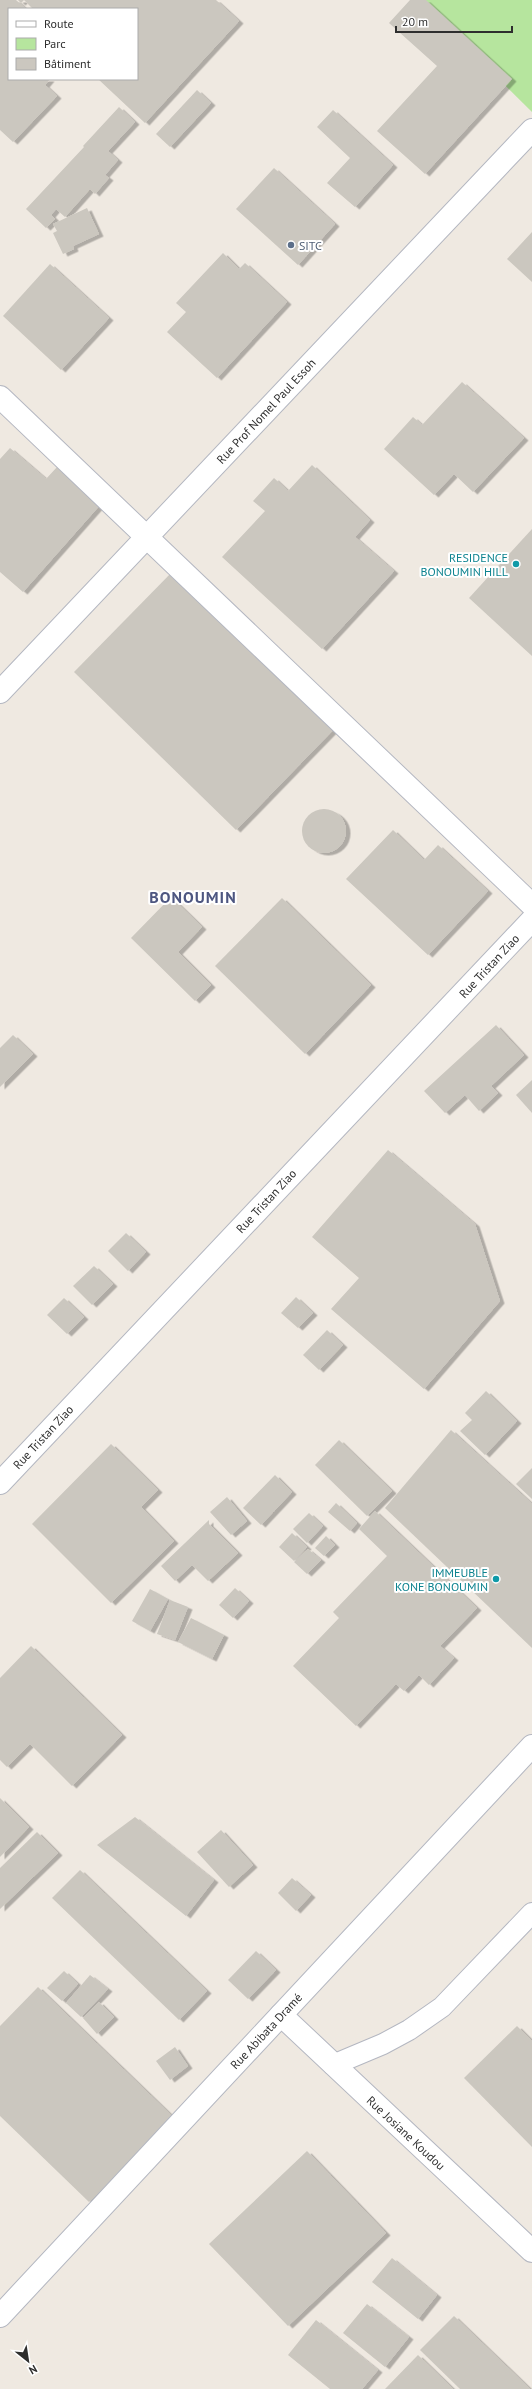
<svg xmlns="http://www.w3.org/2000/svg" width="532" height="2389" viewBox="0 0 532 2389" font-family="'PT Sans',sans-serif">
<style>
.green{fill:#b6e59e}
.building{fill:#cbc7bf;filter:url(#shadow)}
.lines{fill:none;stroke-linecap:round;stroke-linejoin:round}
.lane-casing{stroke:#b4b7c1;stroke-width:22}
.street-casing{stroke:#b4b7c1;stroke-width:24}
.lane{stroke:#fff;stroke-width:20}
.street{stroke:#fff;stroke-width:22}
.service-dot{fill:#5c6f8a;stroke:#fff;stroke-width:1.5}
.culture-dot{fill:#0f9aa8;stroke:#fff;stroke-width:1.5}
.labels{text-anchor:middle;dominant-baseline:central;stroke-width:4;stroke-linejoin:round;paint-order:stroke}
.service-label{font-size:12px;fill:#4e5e75;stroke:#fff;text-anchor:start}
.street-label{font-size:12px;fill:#2e2e2e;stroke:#fff}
.culture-label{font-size:12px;fill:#0d838f;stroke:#fff;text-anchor:end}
.district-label{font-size:16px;font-weight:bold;letter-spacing:1px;fill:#4d5680;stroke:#fff}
</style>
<defs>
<filter id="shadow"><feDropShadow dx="4.5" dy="2.5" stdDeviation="0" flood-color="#0004"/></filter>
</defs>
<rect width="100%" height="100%" fill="#efe9e1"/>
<path class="green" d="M419,0H532V112Z"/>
<g class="building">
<path d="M0,0H16L26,9H9V79H50L45,85L57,96L13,142L0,130Z"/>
<path d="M18,0H216L239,21L145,123L98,79H137V9H33L24,0L21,3Z"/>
<path d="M410,0H426L512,79L425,174L377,131L437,66L389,23Z"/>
<path d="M197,90L211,103L170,147L156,134Z"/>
<path d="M119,107L135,122L108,151L118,160L105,175L109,178L95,194L90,189L65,217L56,209L51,215L55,219L46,228L26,209L84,147L83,146Z"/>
<path d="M333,110L393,165L355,207L327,183L350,158L317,127Z"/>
<path d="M274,168L335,224L298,265L236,209Z"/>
<path d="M87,208L99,234L73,246L74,249L63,254L53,233L57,231L53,224Z"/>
<path d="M532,232V282L507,259Z"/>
<path d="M223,253L239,269L245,263L287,302L217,378L167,332L186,312L176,303Z"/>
<path d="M50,264L109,318L61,370L3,316Z"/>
<path d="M462,382L524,438L473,492L454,474L434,495L384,449L413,417L422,425Z"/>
<path d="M10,448L46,479L57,467L100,505L23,592L0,572V459Z"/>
<path d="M312,465L370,520L355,537L394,571L322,649L222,557L265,511L253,501L274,478L288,491Z"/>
<path d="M532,529V656L469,598Z"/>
<path d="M175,569L337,726L236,830L74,672Z"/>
<circle cx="324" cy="831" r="22"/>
<path d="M393,830L424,860L438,845L488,891L428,955L346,879Z"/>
<path d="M171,897L202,927L178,952L211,985L195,1001L131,938Z"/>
<path d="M282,898L371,985L305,1054L215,966Z"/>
<path d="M496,1025L524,1055L491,1086L498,1093L479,1111L465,1095L445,1113L424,1091Z"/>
<path d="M13,1035L33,1054L0,1087V1048Z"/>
<path d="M532,1080V1113L516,1095Z"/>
<path d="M388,1150L475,1224L500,1301L424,1389L331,1309L359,1278L312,1237Z"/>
<path d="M126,1233L146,1252L128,1271L108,1251Z"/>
<path d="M94,1266L113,1284L92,1305L73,1286Z"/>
<path d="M296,1297L313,1313L298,1328L281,1313Z"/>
<path d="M64,1298L84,1317L67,1334L47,1315Z"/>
<path d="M327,1330L343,1345L319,1370L303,1355Z"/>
<path d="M486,1391L517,1421L485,1455L460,1431L472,1420L465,1413Z"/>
<path d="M451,1430L532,1504V1648L385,1508Z"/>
<path d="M339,1440L392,1491L367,1516L315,1465Z"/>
<path d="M111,1444L158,1490L141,1507L174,1541L111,1603L32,1524Z"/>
<path d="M532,1468V1499L516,1484Z"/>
<path d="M275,1475L292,1492L261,1525L243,1508Z"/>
<path d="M227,1497L247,1521L231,1535L210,1512Z"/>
<path d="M336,1503L357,1523L350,1531L328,1512Z"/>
<path d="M375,1511L477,1608L440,1646L454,1658L429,1685L419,1675L404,1691L396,1684L356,1726L293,1666L339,1618L333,1612L387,1556L359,1529Z"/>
<path d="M309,1513L323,1526L307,1543L293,1529Z"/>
<path d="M209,1520V1524L238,1553L208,1581L192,1565L175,1581L161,1566Z"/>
<path d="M292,1533L307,1547L294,1561L279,1547Z"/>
<path d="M326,1536L335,1545L324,1556L315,1548Z"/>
<path d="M308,1549L321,1560L307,1574L294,1562Z"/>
<path d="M235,1588L249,1601L233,1618L219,1605Z"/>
<path d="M150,1589L168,1599L150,1631L132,1621Z"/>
<path d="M170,1600L188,1607L175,1640L157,1634Z"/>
<path d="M191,1618L224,1635L212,1659L178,1642Z"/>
<path d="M31,1646L122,1735L72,1786L30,1744L7,1767L0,1760V1678Z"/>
<path d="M0,1798L29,1827L0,1857Z"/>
<path d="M135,1817L214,1880L186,1916L97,1845Z"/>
<path d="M221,1830L253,1865L229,1887L197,1852Z"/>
<path d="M37,1832L58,1853L0,1909V1868Z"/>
<path d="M80,1870L207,1991L179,2020L52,1898Z"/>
<path d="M292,1878L311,1895L296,1911L278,1893Z"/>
<path d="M256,1951L276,1970L248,1999L228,1980Z"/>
<path d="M64,1971L78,1984L62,2001L47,1988Z"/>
<path d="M90,1975L108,1989L81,2017L66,2003Z"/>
<path d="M38,1987L173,2117L89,2202L0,2116V2026Z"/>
<path d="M99,2002L114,2017L97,2034L83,2018Z"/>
<path d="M517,2026L532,2041V2147L464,2078Z"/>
<path d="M175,2047L188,2066L170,2080L156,2061Z"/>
<path d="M307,2151L386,2233L288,2326L209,2244Z"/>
<path d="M392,2258L437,2295L418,2319L372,2282Z"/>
<path d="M367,2304L409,2337L385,2367L343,2333Z"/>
<path d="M454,2316L530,2389H460L420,2350Z"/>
<path d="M316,2320L378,2370L362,2389H330L288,2355Z"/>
<path d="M418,2355L453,2389H385Z"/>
</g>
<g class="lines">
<g class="lane-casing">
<path id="lane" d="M333,2065L383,2044L409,2030L442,2007L532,1913"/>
</g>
<g class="street-casing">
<g id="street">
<path d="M0,397L532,905"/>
<path d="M0,692L532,130"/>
<path d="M0,1483L532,920"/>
<path d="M281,2015L532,2251"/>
<path d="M0,2316L532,1746"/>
</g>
</g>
<use href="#lane" class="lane"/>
<use href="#street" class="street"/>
</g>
<circle class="service-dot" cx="291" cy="245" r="4"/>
<g class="culture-dot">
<circle cx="516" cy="564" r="4"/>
<circle cx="496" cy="1579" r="4"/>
</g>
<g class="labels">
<g class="service-label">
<text x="299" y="245">SITC</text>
</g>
<g class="street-label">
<text transform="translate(266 411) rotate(-47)">Rue Prof Nomel Paul Essoh</text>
<text transform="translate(489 966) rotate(-47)">Rue Tristan Ziao</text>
<text transform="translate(266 1201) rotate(-47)">Rue Tristan Ziao</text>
<text transform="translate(43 1437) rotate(-47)">Rue Tristan Ziao</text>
<text transform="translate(266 2031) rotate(-47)">Rue Abibata Dramé</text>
<text transform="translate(406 2133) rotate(43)">Rue Josiane Koudou</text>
</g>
<g class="culture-label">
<text x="508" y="557">RESIDENCE<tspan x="508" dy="14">BONOUMIN HILL</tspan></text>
<text x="488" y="1572">IMMEUBLE<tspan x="488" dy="14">KONE BONOUMIN</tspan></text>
</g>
<g class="district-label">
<text x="193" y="897">BONOUMIN</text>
</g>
</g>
<rect x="8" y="8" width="130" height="72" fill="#ffffff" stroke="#ababab"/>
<rect x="16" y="21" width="20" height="6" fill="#ffffff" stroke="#ababab"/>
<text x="44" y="28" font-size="12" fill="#2e2e2e">Route</text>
<rect x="16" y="38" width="20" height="12" fill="#b6e59e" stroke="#ababab"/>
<text x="44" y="48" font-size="12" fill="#2e2e2e">Parc</text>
<rect x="16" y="58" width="20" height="12" fill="#cbc7bf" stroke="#ababab"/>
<text x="44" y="68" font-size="12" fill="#2e2e2e">Bâtiment</text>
<g transform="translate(28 2361) rotate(150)" stroke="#ffffff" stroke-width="3" paint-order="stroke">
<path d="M0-3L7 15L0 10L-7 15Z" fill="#2e2e2e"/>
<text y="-6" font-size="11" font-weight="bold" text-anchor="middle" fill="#2e2e2e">N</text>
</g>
<path d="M396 26v6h116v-6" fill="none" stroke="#2e2e2e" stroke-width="2"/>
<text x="402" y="26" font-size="12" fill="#2e2e2e" stroke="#ffffff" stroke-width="3" paint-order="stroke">20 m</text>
</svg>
